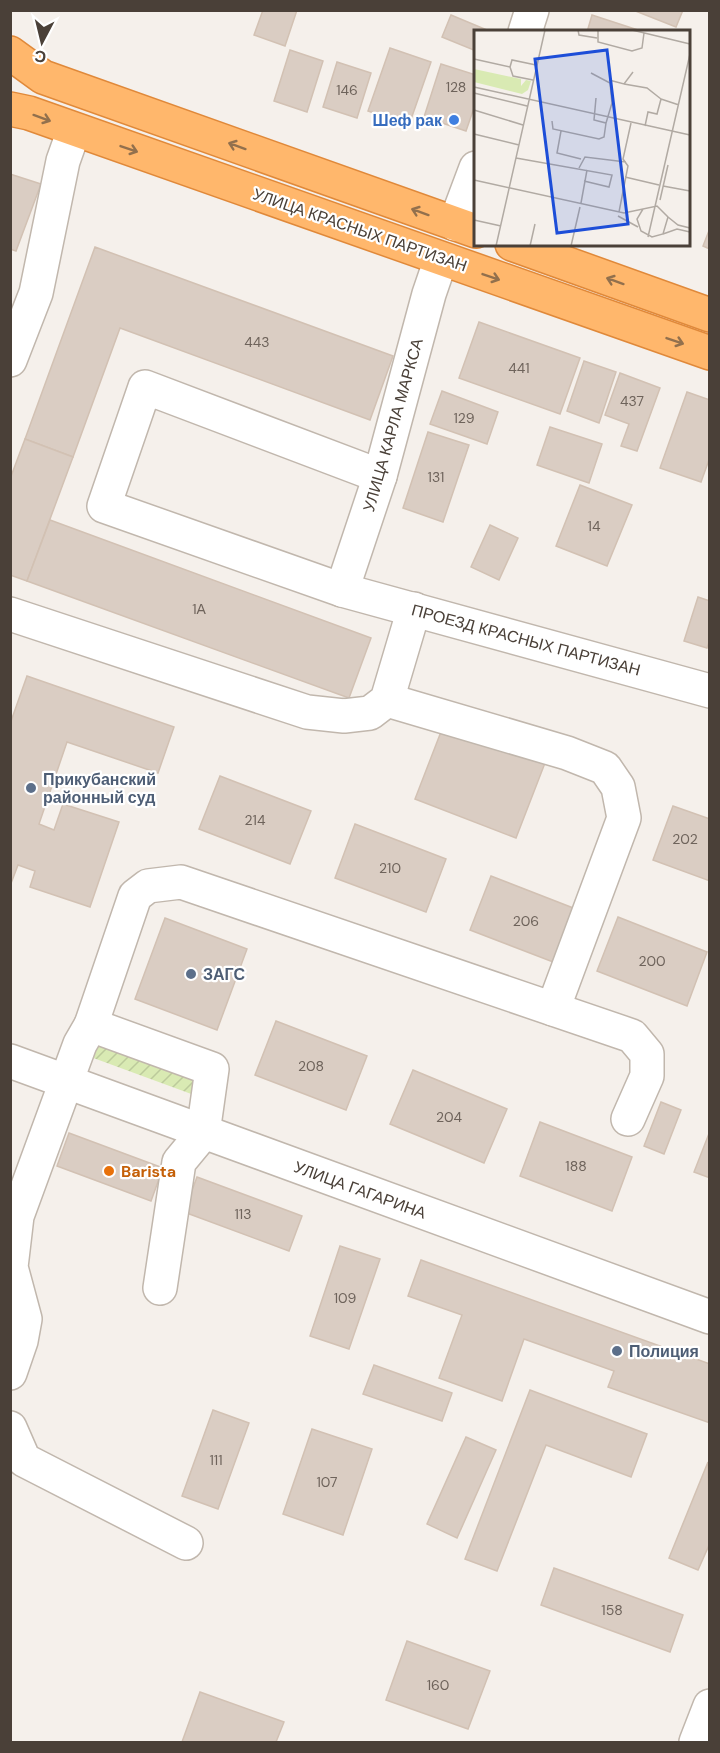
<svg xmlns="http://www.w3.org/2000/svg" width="720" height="1753" viewBox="0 0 720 1753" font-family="'DM Sans',sans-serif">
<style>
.garden{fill:url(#garden-furrows)}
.building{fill:#dacdc3;stroke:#d2c1b3;stroke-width:1.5}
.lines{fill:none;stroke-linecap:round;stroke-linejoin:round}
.minor-casing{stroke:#c1b7ad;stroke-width:36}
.highway-casing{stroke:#e0893a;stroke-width:36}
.minor{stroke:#fff;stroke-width:33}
.highway{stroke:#ffb76c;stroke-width:33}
.oneway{stroke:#92704d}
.shop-dot{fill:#3f7fe0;stroke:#fff;stroke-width:2}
.service-dot{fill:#5c6f8a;stroke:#fff;stroke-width:2}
.food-dot{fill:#e8710a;stroke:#fff;stroke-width:2}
.labels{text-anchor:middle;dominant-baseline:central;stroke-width:4.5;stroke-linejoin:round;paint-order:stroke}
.number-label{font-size:14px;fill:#6e635b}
.shop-label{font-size:16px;font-weight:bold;fill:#366cbe;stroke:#fff;text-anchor:end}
.street-label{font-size:16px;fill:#4a4038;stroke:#fff}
.service-label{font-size:16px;font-weight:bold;fill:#4e5e75;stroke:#fff;text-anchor:start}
.food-label{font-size:16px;font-weight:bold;fill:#c56008;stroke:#fff;text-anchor:start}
.inset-road{fill:none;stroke:#b1aaa3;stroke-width:1.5}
.view{fill:#1d4ed8;fill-opacity:0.15;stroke:#1d4ed8;stroke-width:3}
.inset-edge{fill:none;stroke:#4a4038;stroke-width:3}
</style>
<defs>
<pattern id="garden-furrows" width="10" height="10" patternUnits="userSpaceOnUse" patternTransform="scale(1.5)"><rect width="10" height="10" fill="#d9eab3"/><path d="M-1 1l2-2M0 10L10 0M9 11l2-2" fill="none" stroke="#bcca9b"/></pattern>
</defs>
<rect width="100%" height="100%" fill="#f5f0eb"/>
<path class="garden" d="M94,1038L200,1076L194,1095L88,1056Z"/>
<g class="building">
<path d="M263,10H297L285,46L254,35Z"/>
<path d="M633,10H683L676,27Z"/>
<path d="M451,15L487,30V32H476V51L442,37Z"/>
<path d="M592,15L644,32H587Z"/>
<path d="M390,48L431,62L409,125L368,111Z"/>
<path d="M290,50L323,61L307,112L274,101Z"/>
<path d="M337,62L371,73L357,118L323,107Z"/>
<path d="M441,64L476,75V102L466,131L424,117Z"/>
<path d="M10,174L41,184L16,251L10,249Z"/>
<path d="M710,228V249L703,246Z"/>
<path d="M95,247L393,356L370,420L120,328L73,457L25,439Z"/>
<path d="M479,322L580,358L560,414L459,378Z"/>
<path d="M584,361L616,372L599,423L567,411Z"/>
<path d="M620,373L660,388L637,451L621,446L629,424L605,415Z"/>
<path d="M442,391L498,412L487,444L430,424Z"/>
<path d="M687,392L710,400V457L701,482L660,468Z"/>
<path d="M550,427L602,444L589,483L537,465Z"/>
<path d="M428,432L469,445L443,522L403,508Z"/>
<path d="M25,439L73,457L27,581L10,575V479Z"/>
<path d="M580,485L632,505L607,566L556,546Z"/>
<path d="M50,520L371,638L349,698L27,581Z"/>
<path d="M490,525L518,538L499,580L471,567Z"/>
<path d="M698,597L710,601V639L707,648L684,641Z"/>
<path d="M27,676L174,727L158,773L67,742L39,824L54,830L63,804L119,822L90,907L30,887L35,871L18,865L10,886V724Z"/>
<path d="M444,724L545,763L516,838L415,799Z"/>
<path d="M220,776L311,811L290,864L199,829Z"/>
<path d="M673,806L710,819V881L653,860Z"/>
<path d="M355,824L446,859L426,912L335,878Z"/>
<path d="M491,876L581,911L561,965L470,930Z"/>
<path d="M618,917L707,952L687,1006L597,971Z"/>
<path d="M165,918L247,949L217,1030L135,999Z"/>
<path d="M276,1021L367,1056L346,1110L255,1075Z"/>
<path d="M413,1070L507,1109L484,1163L390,1124Z"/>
<path d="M661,1102L681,1110L664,1154L644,1146Z"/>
<path d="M540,1122L632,1157L612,1211L520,1176Z"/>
<path d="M710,1131V1178L694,1172Z"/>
<path d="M69,1133L163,1168L151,1201L57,1166Z"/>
<path d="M197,1177L302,1216L289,1251L184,1212Z"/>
<path d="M340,1246L380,1259L349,1349L310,1336Z"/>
<path d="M421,1260L710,1364V1423L608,1387L614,1371L524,1339L502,1401L439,1378L462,1315L408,1296Z"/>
<path d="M374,1365L452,1393L442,1421L363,1394Z"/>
<path d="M530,1390L647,1434L631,1477L546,1445L497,1571L465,1559Z"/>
<path d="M213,1410L249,1423L218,1509L182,1496Z"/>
<path d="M312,1429L372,1449L343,1535L283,1514Z"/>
<path d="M466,1437L496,1450L457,1538L427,1524Z"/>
<path d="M708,1462L710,1543L698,1570L669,1558Z"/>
<path d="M554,1568L683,1615L670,1652L541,1605Z"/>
<path d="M407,1641L490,1671L468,1729L386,1700Z"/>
<path d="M200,1692L284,1722L276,1742H182Z"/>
</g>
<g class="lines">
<g class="minor-casing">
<g id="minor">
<path d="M525,32L532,10"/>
<path d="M455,224L476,168"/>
<path d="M10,360L36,293L63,161L74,130"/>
<path d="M380,476L145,387L104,506L342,590L710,691"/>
<path d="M342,590L380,476L429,294L441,259"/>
<path d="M10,614L307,712L344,716L370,713L387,700L414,609"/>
<path d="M387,700L567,753L605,768L618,787L624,818L553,1009"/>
<path d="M91,1025L135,896L148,886L181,882L632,1036L647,1054V1076L628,1119"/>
<path d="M10,1061L710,1317"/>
<path d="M10,1373L21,1341L25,1319L11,1267L17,1216L80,1044L91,1025L212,1069L203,1133L179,1162L160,1288"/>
<path d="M10,1428L24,1460L186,1543"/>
<path d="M696,1742L710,1706"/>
</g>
</g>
<g class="highway-casing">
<g id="highway">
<path d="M10,53L43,77L476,231"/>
<path d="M10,109L29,113L710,353"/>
<path d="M512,244L710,315"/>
</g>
</g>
<use href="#minor" class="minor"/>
<use href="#highway" class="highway"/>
</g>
<defs><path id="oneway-shaft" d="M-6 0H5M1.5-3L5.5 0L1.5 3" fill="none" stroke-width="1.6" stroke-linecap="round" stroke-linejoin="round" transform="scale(1.5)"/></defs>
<g class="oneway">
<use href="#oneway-shaft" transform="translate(42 118) rotate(20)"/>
<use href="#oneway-shaft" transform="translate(237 146) rotate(-160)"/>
<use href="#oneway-shaft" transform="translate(129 149) rotate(19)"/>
<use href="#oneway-shaft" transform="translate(420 212) rotate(-160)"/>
<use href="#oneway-shaft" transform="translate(491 277) rotate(19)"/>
<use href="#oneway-shaft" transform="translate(615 281) rotate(-160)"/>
<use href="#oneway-shaft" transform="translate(675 341) rotate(19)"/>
</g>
<circle class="shop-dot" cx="454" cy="120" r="6"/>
<g class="service-dot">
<circle cx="31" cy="788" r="6"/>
<circle cx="191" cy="974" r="6"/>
<circle cx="617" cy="1351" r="6"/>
</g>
<circle class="food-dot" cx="109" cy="1171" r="6"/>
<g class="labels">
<g class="number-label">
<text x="456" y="87">128</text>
<text x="347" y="90">146</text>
<text x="257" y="342">443</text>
<text x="519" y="368">441</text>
<text x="632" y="401">437</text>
<text x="464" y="418">129</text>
<text x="436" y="477">131</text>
<text x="594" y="526">14</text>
<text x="199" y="609">1А</text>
<text x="255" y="820">214</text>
<text x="685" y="839">202</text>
<text x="390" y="868">210</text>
<text x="526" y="921">206</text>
<text x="652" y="961">200</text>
<text x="311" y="1066">208</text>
<text x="449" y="1117">204</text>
<text x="576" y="1166">188</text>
<text x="243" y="1214">113</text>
<text x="345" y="1298">109</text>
<text x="216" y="1460">111</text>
<text x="327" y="1482">107</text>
<text x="612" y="1610">158</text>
<text x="438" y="1685">160</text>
</g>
<g class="shop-label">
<text x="442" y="120">Шеф рак</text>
</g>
<g class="street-label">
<text transform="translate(360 230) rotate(19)">УЛИЦА КРАСНЫХ ПАРТИЗАН</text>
<text transform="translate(393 425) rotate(-74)">УЛИЦА КАРЛА МАРКСА</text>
<text transform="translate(526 640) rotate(15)">ПРОЕЗД КРАСНЫХ ПАРТИЗАН</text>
<text transform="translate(360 1190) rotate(20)">УЛИЦА ГАГАРИНА</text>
</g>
<g class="service-label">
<text x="43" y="779">Прикубанский<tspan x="43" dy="18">районный суд</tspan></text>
<text x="203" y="974">ЗАГС</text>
<text x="629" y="1351">Полиция</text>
</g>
<g class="food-label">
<text x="121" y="1171">Barista</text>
</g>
</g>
<g transform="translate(474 30)">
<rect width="216" height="216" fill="#f5f0eb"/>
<path d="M0,39L47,49V56L52,50L57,51L54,60L48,64L0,52Z" fill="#d9eab3"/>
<path class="inset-road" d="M104,0L105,5L123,8M124,0V12L158,21L168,18L170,3M158,0L216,14M0,29L36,37L38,30L62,35M36,37L39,46L59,50M117,43L136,53L138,73L132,93L120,90L122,68M135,50L150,54L159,42M150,54L173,58L187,69M0,57L216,105M0,63L53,76M0,80L49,95M78,91L79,99L125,109L130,107L132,93M171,96L174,82L183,84L187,69L205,75M87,101L83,123L107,129M0,104L45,115M42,128L138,145L135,157L110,151M105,138L111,127L152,132M151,147L185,155M0,150L150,183L183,176L194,187L189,204L178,207L167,201L163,189L169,179M189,156L216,161M186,170L194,135M107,173L113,140M145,182L154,136L149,129L157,93M144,186L164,197M194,187L204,195L216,198M0,190L27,196M189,204L203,199L216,202M174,207L216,24M22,216L71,0M56,216L61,194M97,216L106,177"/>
<path class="view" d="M133,20L154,194L83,203L61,29Z"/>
<rect width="216" height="216" class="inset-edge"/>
</g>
<rect width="720" height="1753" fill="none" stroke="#4a4038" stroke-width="24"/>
<g transform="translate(42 42) rotate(187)" stroke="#ffffff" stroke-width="4.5" paint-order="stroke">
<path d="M0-4.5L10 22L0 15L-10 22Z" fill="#4a4038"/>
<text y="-9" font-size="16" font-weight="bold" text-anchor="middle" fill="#4a4038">С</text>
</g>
</svg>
